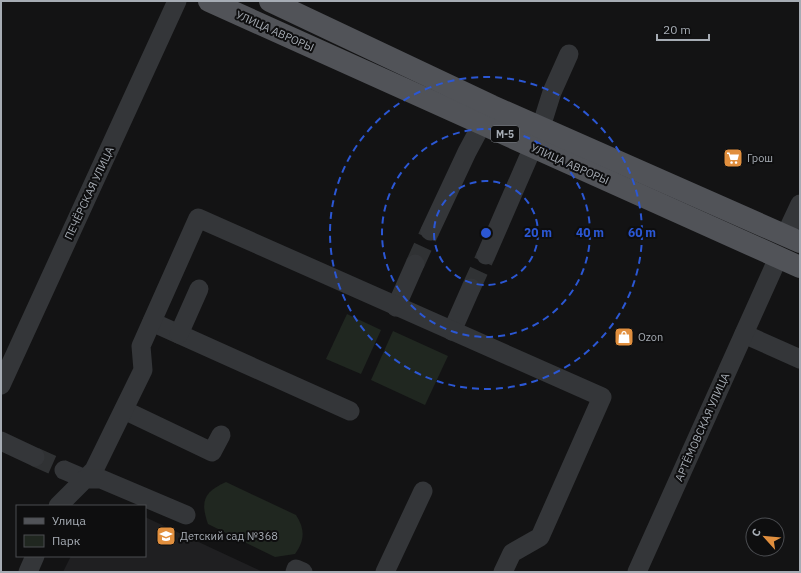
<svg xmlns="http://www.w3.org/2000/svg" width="801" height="573" viewBox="0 0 801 573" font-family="'IBM Plex Sans',sans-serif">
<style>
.built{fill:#1f1f21}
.green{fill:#202720}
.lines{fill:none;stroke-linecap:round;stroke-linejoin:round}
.minor-tunnel{stroke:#303234;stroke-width:19;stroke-dasharray:19 10;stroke-linecap:butt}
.minor{stroke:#343639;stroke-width:19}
.major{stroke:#515358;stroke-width:22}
.ring{fill:none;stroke:#2b57d4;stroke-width:2;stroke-dasharray:7 5}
.labels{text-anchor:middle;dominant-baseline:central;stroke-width:4;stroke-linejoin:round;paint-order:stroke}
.shield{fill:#0e0e0f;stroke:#787d82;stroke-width:1}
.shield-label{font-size:10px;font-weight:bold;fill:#a6acb4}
.street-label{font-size:11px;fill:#a6acb4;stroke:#0e0e0f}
.poi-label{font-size:11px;fill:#a6acb4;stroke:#0e0e0f;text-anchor:start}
.centre{fill:#2b57d4;stroke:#0e0e0f;stroke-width:2}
.ring-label{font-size:12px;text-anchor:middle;font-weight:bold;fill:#2b57d4;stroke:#0e0e0f;stroke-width:4;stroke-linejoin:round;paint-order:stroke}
</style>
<rect width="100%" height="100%" fill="#131314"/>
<path class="built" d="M145,517L263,572H63L71,556H145Z"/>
<g class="green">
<path d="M347,314L381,330L361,374L326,359Z"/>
<path d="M393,331L448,356L425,405L371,380Z"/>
<path d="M226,482L296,515C305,529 305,540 295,554L275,557L208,524C200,501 204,492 226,482Z"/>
</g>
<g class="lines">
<g class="minor-tunnel">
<path d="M415,264L430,231"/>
<path d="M471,288L486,255"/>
<path d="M35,457L64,470"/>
</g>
<g class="minor">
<path d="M541,127L552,92L569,54"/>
<path d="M430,231L467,152L482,124"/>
<path d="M785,236L800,204"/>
<path d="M486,255L533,147"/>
<path d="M396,307L415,264"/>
<path d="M152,322L350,411"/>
<path d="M452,331L471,288"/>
<path d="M179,334L199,289"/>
<path d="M744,334L800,359"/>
<path d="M1,385L177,1"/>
<path d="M124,410L212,452L221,435"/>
<path d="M1,441L35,457"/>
<path d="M64,470L85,479L94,470L143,370L141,346L198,218L602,397L540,537L512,553L503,572"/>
<path d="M58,506L85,479H101L186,515"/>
<path d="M28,572L35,556"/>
<path d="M295,572L296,569L303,572"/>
<path d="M385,572L423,491"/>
<path d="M637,572L778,258"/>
</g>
<g class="major">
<path d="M209,1L800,267"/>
<path d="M270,1L492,106L800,242"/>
</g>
</g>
<g class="ring">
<circle cx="486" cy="233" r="52"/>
<circle cx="486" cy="233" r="104"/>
<circle cx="486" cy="233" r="156"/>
</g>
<defs>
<g id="supermarket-square" transform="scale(1)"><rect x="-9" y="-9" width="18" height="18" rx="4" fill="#e18f3e" stroke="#0e0e0f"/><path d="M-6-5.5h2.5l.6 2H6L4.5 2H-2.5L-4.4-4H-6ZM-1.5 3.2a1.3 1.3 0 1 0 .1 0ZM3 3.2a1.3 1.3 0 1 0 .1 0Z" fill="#fff"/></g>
<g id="shop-square" transform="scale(1)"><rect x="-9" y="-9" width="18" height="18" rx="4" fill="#e18f3e" stroke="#0e0e0f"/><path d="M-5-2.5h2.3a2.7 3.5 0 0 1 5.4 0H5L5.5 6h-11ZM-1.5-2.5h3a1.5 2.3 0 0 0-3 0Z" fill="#fff"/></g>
<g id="school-square" transform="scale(1)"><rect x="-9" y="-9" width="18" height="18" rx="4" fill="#e18f3e" stroke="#0e0e0f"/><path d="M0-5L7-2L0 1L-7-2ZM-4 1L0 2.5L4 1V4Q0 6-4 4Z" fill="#fff"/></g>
</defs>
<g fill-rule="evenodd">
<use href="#supermarket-square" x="733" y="158"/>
<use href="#shop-square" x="624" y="337"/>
<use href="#school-square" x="166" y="536"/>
</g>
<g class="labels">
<rect class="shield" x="491" y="126" width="28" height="16" rx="3"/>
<g class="shield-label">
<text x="505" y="134">М-5</text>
</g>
<g class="street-label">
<text transform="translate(275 31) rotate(24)">УЛИЦА АВРОРЫ</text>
<text transform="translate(570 164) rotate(24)">УЛИЦА АВРОРЫ</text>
<text transform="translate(89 193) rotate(-65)">ПЕЧЁРСКАЯ УЛИЦА</text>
<text transform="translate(702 427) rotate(-66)">АРТЁМОВСКАЯ УЛИЦА</text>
</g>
<g class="poi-label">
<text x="747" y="158">Грош</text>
<text x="638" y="337">Ozon</text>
<text x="180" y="536">Детский сад №368</text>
</g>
</g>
<circle cx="486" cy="233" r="6" class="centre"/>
<g class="ring-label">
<text x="538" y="237">20 m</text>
<text x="590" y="237">40 m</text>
<text x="642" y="237">60 m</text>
</g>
<rect width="801" height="573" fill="none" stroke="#a6acb4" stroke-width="4"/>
<rect x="16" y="505" width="130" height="52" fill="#0e0e0f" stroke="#4b4d51"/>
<rect x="24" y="518" width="20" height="6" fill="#515358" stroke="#4b4d51"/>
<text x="52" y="525" font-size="12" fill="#a6acb4">Улица</text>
<rect x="24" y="535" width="20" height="12" fill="#202720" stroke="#4b4d51"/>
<text x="52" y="545" font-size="12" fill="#a6acb4">Парк</text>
<g transform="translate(765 537) rotate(297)"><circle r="19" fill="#0e0e0f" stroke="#4b4d51"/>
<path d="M0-3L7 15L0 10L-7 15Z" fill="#e18f3e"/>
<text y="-6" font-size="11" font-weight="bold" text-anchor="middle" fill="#a6acb4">С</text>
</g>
<path d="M657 34v6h52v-6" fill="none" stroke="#a6acb4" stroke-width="2"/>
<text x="663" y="34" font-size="12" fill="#a6acb4" stroke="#0e0e0f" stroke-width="3" paint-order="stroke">20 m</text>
</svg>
